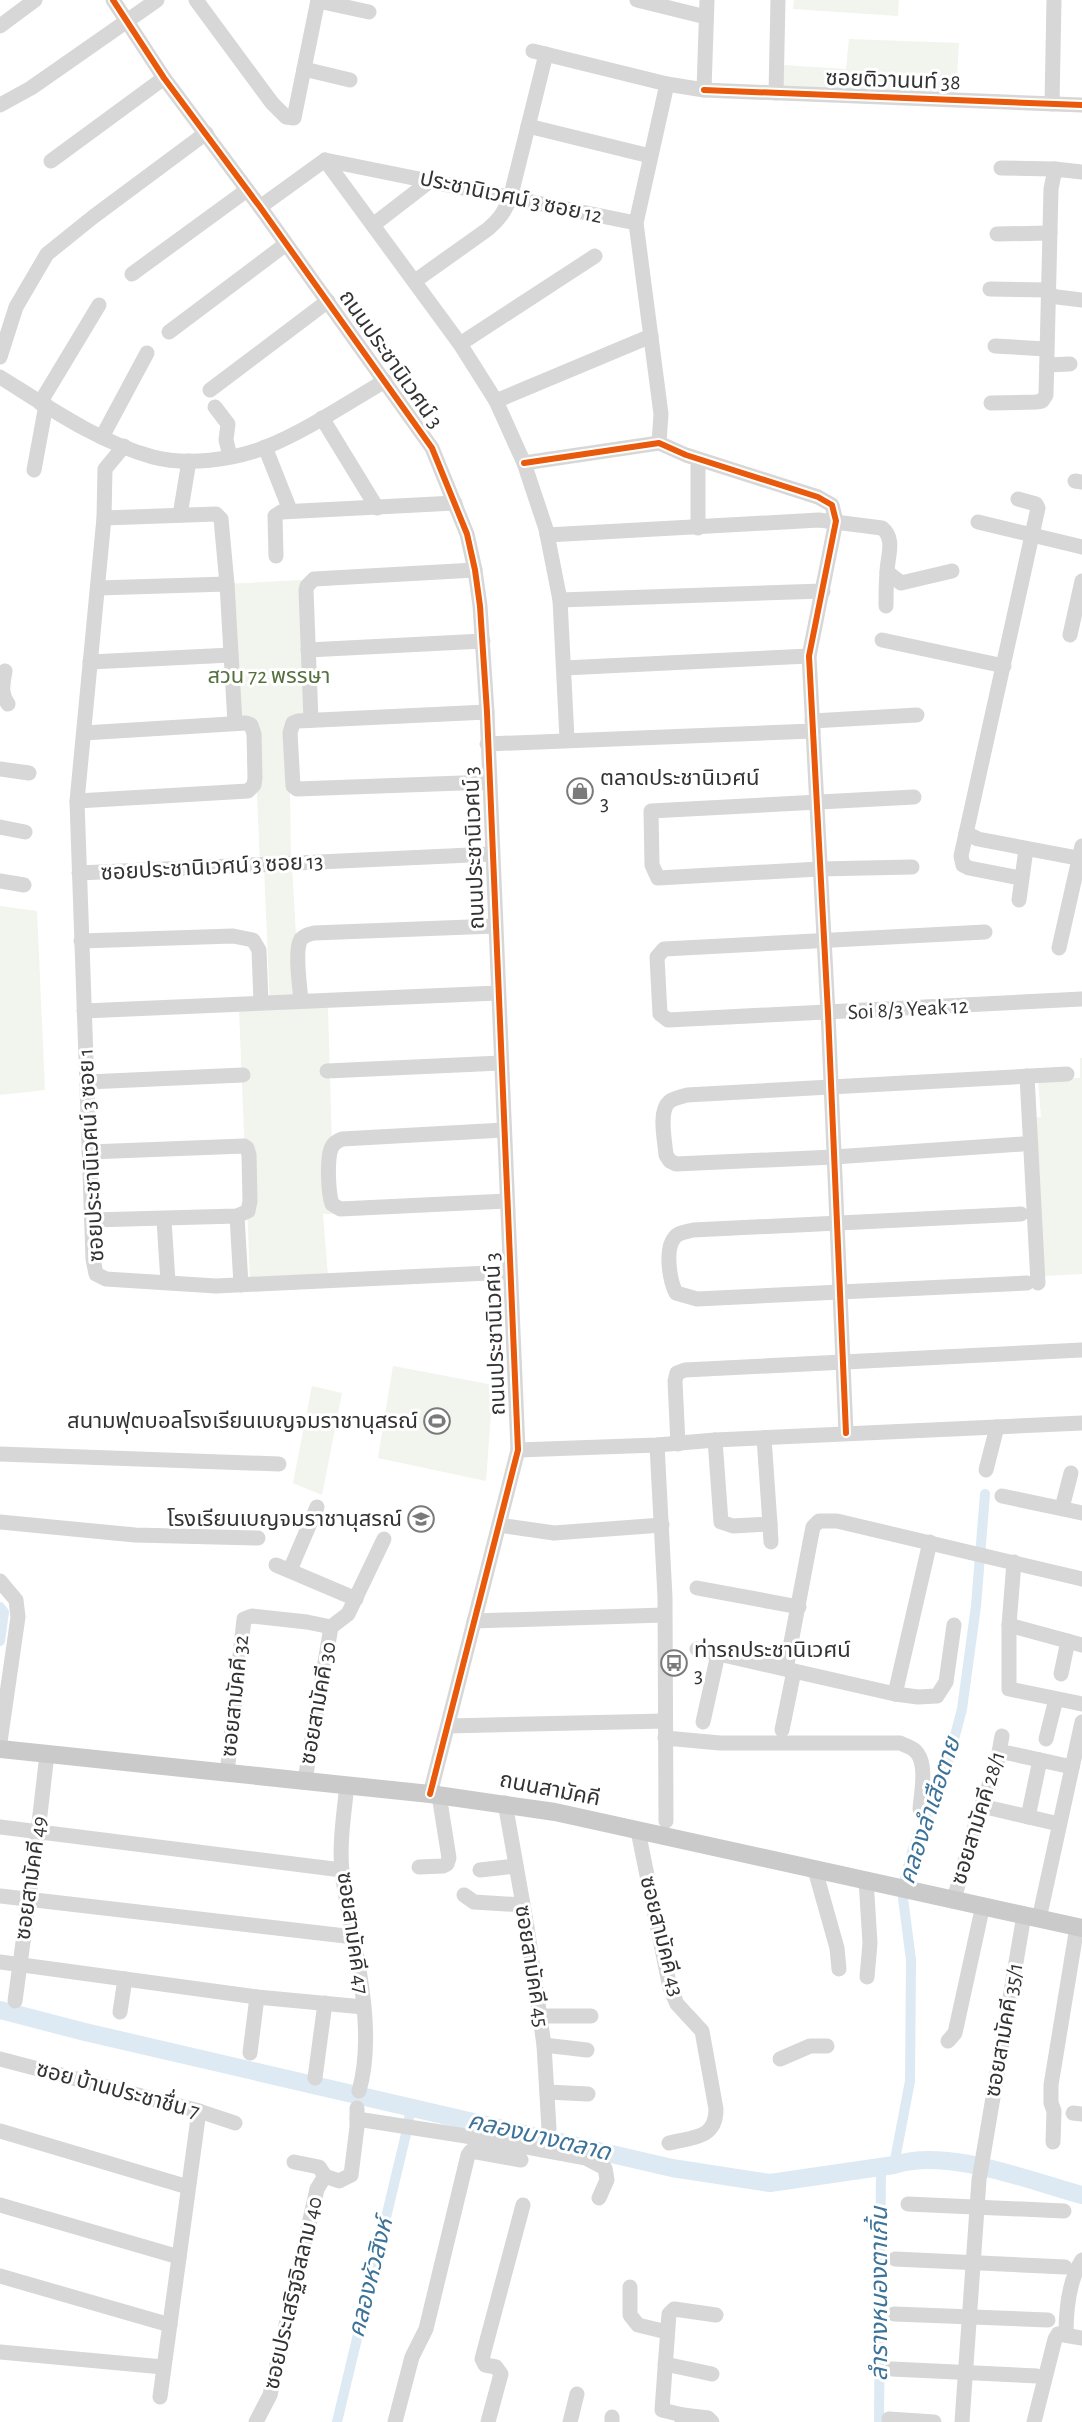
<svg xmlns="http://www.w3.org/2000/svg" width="1082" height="2422" viewBox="0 0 1082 2422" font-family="'Alegreya Sans','Noto Sans Thai',sans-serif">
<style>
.green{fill:#f1f5ed}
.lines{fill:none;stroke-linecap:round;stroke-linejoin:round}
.canal{stroke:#ddeaf3;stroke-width:10}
.river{stroke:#ddeaf3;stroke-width:18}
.minor{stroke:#d7d7d7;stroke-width:15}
.major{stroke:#cacaca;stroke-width:18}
.cycleway-casing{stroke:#fff;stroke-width:10}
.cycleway{stroke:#e8590c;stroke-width:6}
.labels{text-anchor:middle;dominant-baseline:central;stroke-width:6;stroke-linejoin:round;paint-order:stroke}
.street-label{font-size:22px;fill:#333;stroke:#fff}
.park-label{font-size:22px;fill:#55703e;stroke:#fff}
.poi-label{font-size:22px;fill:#333;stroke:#fff;text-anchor:start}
.water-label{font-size:24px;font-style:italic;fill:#3d7398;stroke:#fff}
</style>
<rect width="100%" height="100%" fill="#fff"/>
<g class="green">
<path d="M794,0H899L898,16L793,9Z"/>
<path d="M849,39L959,43L956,95L782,86L783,65L846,69Z"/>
<path d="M301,580L308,721L289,722L291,862L260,864L254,724L233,725L227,584Z"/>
<path d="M292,866L300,1005L328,1008L334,1214H323L328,1276L250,1279L239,1009L270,1005L264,867Z"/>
<path d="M0,906L37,911L45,1090L0,1095Z"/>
<path d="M1080,1058H1082V1274L1043,1276L1035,1118L1041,1117L1038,1079L1080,1078Z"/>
<path d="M393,1366L493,1385L486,1481L378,1458Z"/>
<path d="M312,1386L342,1393L322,1495L293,1483Z"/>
</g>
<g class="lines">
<g class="canal">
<path d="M0,1607L4,1612L0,1641"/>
<path d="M409,2118L412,2108"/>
<path d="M894,2165L910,2081L911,1960L903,1898L905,1878L913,1848L943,1781L962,1709L976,1606L985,1494"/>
<path d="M337,2422L406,2134"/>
<path d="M879,2422L881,2167"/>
</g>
<path class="river" d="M0,2010L85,2032L672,2168L770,2183L894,2165C946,2147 1030,2181 1082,2195"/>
<g class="minor">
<path d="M113,0L164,78L260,207L432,448L467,534L475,570L480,606L487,712L518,1450L430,1794"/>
<path d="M196,0L272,103L286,117L294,118L318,0"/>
<path d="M637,0L706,17"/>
<path d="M318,1L369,12"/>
<path d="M0,26L35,0"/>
<path d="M533,51L667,84L704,90L1082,105"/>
<path d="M304,69L350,80"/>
<path d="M704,90L707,0"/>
<path d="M776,93L778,0"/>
<path d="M1052,104L1054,0"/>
<path d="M0,105L31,88L157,0"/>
<path d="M528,126L650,156"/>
<path d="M325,160L460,344L496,401L524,463L546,529L560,600L567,739"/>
<path d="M51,161L164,78"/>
<path d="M1001,168L1055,169"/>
<path d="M260,207L325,160L636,223"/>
<path d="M373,225L430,181"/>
<path d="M997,234L1050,233"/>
<path d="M132,274L247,190"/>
<path d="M415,281L488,229C499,220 504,212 510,199L546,54"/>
<path d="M990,289L1049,290"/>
<path d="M1049,296L1082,300"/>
<path d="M169,332L286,244"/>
<path d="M460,344L595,256"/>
<path d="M995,346L1046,349"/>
<path d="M0,357L16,307L47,254L93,217L206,133"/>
<path d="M1047,365L1070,364"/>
<path d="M0,377C48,407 98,442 153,457C187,466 233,460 266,447C306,431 347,403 385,381"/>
<path d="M210,390L328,301"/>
<path d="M496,401L651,336"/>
<path d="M40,403L99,305"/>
<path d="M991,403L1036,402L1042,401L1046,395L1051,189L1055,169L1082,172"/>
<path d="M215,407L228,424L226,440L230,456"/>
<path d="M322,418L377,508"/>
<path d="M102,437L147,353"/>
<path d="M659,443L661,414L636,223L667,84"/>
<path d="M124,446L105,469L104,518L77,801L93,1259L96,1274L106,1279L216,1286L510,1272"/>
<path d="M265,447L290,510"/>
<path d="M698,459V528"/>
<path d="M524,463L659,443L686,455L818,497L832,505L836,521L809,656L828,1013L846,1433"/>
<path d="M34,470L46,405"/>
<path d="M1075,481L1082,482"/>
<path d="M1018,499L1036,504L1038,508L961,856L963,865L969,868L1020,878"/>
<path d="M180,515L189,461"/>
<path d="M104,518L216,514L221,519L227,584L235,723"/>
<path d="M978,522L1082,547"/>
<path d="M547,535L819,520L882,528C896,539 887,557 887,573C886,584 886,595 886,606"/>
<path d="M276,556L275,516L281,512L455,503"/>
<path d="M887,572L901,583L952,571"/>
<path d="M98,588L227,584"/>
<path d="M560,600L823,591"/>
<path d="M1070,635L1082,581"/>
<path d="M882,640L1004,666"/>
<path d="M308,650L483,641"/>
<path d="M90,662L231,655"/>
<path d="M564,668L809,656"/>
<path d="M5,671C3,684 0,693 8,704"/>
<path d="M487,712L298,721L293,723L290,733L293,786L297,789L489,782"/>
<path d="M311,720L306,590L307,586L314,579L475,570"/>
<path d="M812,721L917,715"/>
<path d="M487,744L813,731"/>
<path d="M0,769L29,773"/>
<path d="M77,801L248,791L254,785L255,778L254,734L251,725L246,723L84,733"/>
<path d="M0,827L25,832"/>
<path d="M966,833L978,839L1082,859"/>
<path d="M912,867L819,869L658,878L652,865L651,811L914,797"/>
<path d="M79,873L492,854"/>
<path d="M0,881L24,885"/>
<path d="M1019,900L1026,849"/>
<path d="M985,932L664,949L657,957L660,1014L668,1020L1082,999"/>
<path d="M81,941L233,936L253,940L259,950L261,1003"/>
<path d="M1059,948L1082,846"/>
<path d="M301,1001C300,987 294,950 301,939C305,935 309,934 314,933L495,926"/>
<path d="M84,1011L498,993"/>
<path d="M327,1071L501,1063"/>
<path d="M1027,1076L1038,1283"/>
<path d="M87,1082L243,1075"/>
<path d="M504,1130L342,1139C337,1141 333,1143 331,1149C327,1160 328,1192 332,1204L340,1209L507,1201"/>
<path d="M1022,1144L834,1157L676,1164L670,1161L666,1155C665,1141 658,1112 669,1102C673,1098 681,1097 687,1095L1067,1074"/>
<path d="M89,1152L244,1146L247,1148L249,1155L250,1201L248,1211L237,1216L92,1220"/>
<path d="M1021,1214L693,1230C687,1232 679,1232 675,1237C664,1249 670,1281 676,1293L697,1299L1027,1283"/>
<path d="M237,1216L241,1285"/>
<path d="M164,1220L168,1282"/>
<path d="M715,1440L721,1522L733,1526L770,1524L764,1438"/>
<path d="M678,1444L675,1381L677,1373L685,1370L1082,1350"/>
<path d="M657,1445L665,1597L666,1821"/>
<path d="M518,1450L657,1445L715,1440L1082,1423"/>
<path d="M0,1454L279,1464"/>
<path d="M986,1470L997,1427"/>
<path d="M1002,1496L1082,1513"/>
<path d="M1062,1508L1071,1473"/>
<path d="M0,1522L135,1535L258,1538"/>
<path d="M770,1524L771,1542"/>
<path d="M499,1525L554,1533L662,1525"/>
<path d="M1014,1562L1009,1625V1689L1082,1704"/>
<path d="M276,1565L356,1599"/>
<path d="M290,1570L317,1507"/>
<path d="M0,1581L16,1600L18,1617L0,1742"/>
<path d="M697,1588L799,1607"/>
<path d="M474,1621L664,1615"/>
<path d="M1009,1625L1082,1645"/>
<path d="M331,1627L348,1614L384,1539"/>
<path d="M697,1649L895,1694L918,1697L937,1696L946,1682L954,1625"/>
<path d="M786,1669L811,1537L813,1527L819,1521H837L1082,1579"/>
<path d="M1061,1674L1068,1641"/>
<path d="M895,1694L930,1542"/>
<path d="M703,1722L718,1654"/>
<path d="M448,1726L665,1721"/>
<path d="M782,1730L794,1671"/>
<path d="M665,1738L720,1743H900C904,1745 910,1747 913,1749C929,1760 921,1793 920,1809"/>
<path d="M1046,1739L1056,1699"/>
<path d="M1008,1753L1072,1767"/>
<path d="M227,1773L244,1619L252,1616L307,1622L331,1627"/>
<path d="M305,1780L331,1627"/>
<path d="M347,1785C344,1813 339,1845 342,1872C351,1939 378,2025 359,2091"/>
<path d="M505,1803L527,1927L544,2045L549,2129"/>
<path d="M990,1808L1059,1824"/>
<path d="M1028,1817L1040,1760"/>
<path d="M0,1827L342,1870"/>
<path d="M638,1831L670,1988L677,2004L702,2031L716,2109C716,2139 693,2137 669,2143"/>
<path d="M419,1867L443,1866L447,1864L449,1858L439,1795"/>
<path d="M480,1870L516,1866"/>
<path d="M815,1870L837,1948L839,1969"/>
<path d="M866,1880L870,1943L867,1977"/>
<path d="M464,1895L474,1902L523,1905"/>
<path d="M0,1896L354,1937"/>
<path d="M954,1899L978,1816L997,1763L1002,1736"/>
<path d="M1039,1919L1082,1722"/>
<path d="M0,1962L257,1997L363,2007"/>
<path d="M15,2001L38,1832L47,1754"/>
<path d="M120,2012L125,1979"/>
<path d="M540,2016H591"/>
<path d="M948,2041L955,2033L983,1905"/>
<path d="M544,2045L587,2050"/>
<path d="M250,2053L257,1997"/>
<path d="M0,2059L199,2111L235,2123"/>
<path d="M780,2059L810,2046H827"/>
<path d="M315,2078L325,2003"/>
<path d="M547,2092L588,2094"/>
<path d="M1073,2113L1082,2114"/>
<path d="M357,2119L466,2136L586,2158L605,2168L607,2180L599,2198"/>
<path d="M0,2131L188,2187"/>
<path d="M1053,2142L1054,2111L1051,2103V2085L1077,1927"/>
<path d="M294,2162L319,2167L325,2176"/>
<path d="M908,2204L1064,2211"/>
<path d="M0,2205L179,2257"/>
<path d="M895,2259L1065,2267"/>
<path d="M0,2276L170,2325"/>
<path d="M630,2287V2315L638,2325L667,2332"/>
<path d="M894,2314L1048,2320"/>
<path d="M1066,2334C1066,2310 1069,2280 1082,2260"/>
<path d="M0,2352L163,2367"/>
<path d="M665,2364L712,2374"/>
<path d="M892,2369L1037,2376"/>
<path d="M160,2397L199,2111"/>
<path d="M683,2415L708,2418L712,2422"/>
<path d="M889,2419L934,2422"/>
<path d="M256,2422L270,2395L317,2189L325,2176L339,2181L351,2175L357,2127V2108"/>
<path d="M395,2422L412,2357L426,2329L468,2155L471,2151L521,2160"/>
<path d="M488,2422L501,2374L496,2367L485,2365L482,2359L523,2205"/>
<path d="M570,2422L577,2394"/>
<path d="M612,2422V2417"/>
<path d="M682,2422L683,2415L662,2410L669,2314L674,2309L716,2315"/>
<path d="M962,2422L979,2180L1024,1915"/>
<path d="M1034,2422L1055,2339L1058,2334L1082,2338"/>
</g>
<path class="major" d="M0,1749L430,1794L555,1812L1082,1928"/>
<g class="cycleway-casing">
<g id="cycleway">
<path d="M113,0L164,78L260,207L432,448L467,534L475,570L480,606L487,712L518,1450L430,1794"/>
<path d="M704,90L1082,105"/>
<path d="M524,463L659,443L686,455L818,497L832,505L836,521L809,656L828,1013L846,1433"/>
</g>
</g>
<use href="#cycleway" class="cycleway"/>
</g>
<defs>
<g id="shop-ring" transform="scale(1.35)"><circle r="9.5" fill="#fff" stroke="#7a7a7a" stroke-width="1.5"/><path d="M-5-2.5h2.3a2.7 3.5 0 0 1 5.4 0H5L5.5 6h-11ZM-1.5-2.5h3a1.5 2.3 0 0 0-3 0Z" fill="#7a7a7a"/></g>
<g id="stadium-ring" transform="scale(1.35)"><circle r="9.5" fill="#fff" stroke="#7a7a7a" stroke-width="1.5"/><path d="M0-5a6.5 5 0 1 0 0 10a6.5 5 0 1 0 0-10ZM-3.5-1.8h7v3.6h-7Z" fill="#7a7a7a"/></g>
<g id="school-ring" transform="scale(1.35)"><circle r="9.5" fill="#fff" stroke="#7a7a7a" stroke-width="1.5"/><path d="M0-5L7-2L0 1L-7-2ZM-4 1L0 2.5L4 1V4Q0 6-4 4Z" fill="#7a7a7a"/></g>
<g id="bus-ring" transform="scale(1.35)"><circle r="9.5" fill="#fff" stroke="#7a7a7a" stroke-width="1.5"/><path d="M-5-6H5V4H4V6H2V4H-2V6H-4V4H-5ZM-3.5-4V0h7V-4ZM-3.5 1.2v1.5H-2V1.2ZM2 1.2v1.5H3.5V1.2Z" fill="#7a7a7a"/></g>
</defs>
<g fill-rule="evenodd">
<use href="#shop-ring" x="580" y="791"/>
<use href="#stadium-ring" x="437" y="1421"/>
<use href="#school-ring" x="421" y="1519"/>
<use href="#bus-ring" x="674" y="1663"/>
</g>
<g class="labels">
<g class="street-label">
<text transform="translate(893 80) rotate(2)">ซอยติวานนท์ 38</text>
<text transform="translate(511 197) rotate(12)">ประชานิเวศน์ 3 ซอย 12</text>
<text transform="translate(391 359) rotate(55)">ถนนประชานิเวศน์ 3</text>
<text transform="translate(474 848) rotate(-92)">ถนนประชานิเวศน์ 3</text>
<text transform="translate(212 867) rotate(-3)">ซอยประชานิเวศน์ 3 ซอย 13</text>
<text transform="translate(908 1009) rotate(-3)">Soi 8/3 Yeak 12</text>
<text transform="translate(91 1155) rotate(-93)">ซอยประชานิเวศน์ 3 ซอย 1</text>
<text transform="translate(495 1334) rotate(-92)">ถนนประชานิเวศน์ 3</text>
<text transform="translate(235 1696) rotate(-84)">ซอยสามัคคี 32</text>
<text transform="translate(318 1703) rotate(-80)">ซอยสามัคคี 30</text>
<text transform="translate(550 1789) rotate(11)">ถนนสามัคคี</text>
<text transform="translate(978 1818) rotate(-73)">ซอยสามัคคี 28/1</text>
<text transform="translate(31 1878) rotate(-82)">ซอยสามัคคี 49</text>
<text transform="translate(353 1933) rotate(82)">ซอยสามัคคี 47</text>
<text transform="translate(662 1936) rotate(76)">ซอยสามัคคี 43</text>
<text transform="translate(532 1966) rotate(81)">ซอยสามัคคี 45</text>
<text transform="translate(1004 2030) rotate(-80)">ซอยสามัคคี 35/1</text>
<text transform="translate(118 2090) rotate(15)">ซอย บ้านประชาชื่น 7</text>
<text transform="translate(293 2293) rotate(-77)">ซอยประเสริฐอิสลาม 40</text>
</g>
<g class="park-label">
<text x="269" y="676">สวน 72 พรรษา</text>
</g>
<g class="poi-label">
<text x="600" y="778">ตลาดประชานิเวศน์<tspan x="600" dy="25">3</tspan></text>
<text x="418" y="1421" text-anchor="end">สนามฟุตบอลโรงเรียนเบญจมราชานุสรณ์</text>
<text x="402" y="1519" text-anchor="end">โรงเรียนเบญจมราชานุสรณ์</text>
<text x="694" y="1650">ท่ารถประชานิเวศน์<tspan x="694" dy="25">3</tspan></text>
</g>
<g class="water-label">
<text transform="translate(930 1811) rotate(-72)">คลองลำเสือตาย</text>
<text transform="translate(539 2137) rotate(13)">คลองบางตลาด</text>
<text transform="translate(371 2278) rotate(-76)">คลองหัวสิงห์</text>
<text transform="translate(880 2294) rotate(-90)">ลำรางหนองตาเกิ้น</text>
</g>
</g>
</svg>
